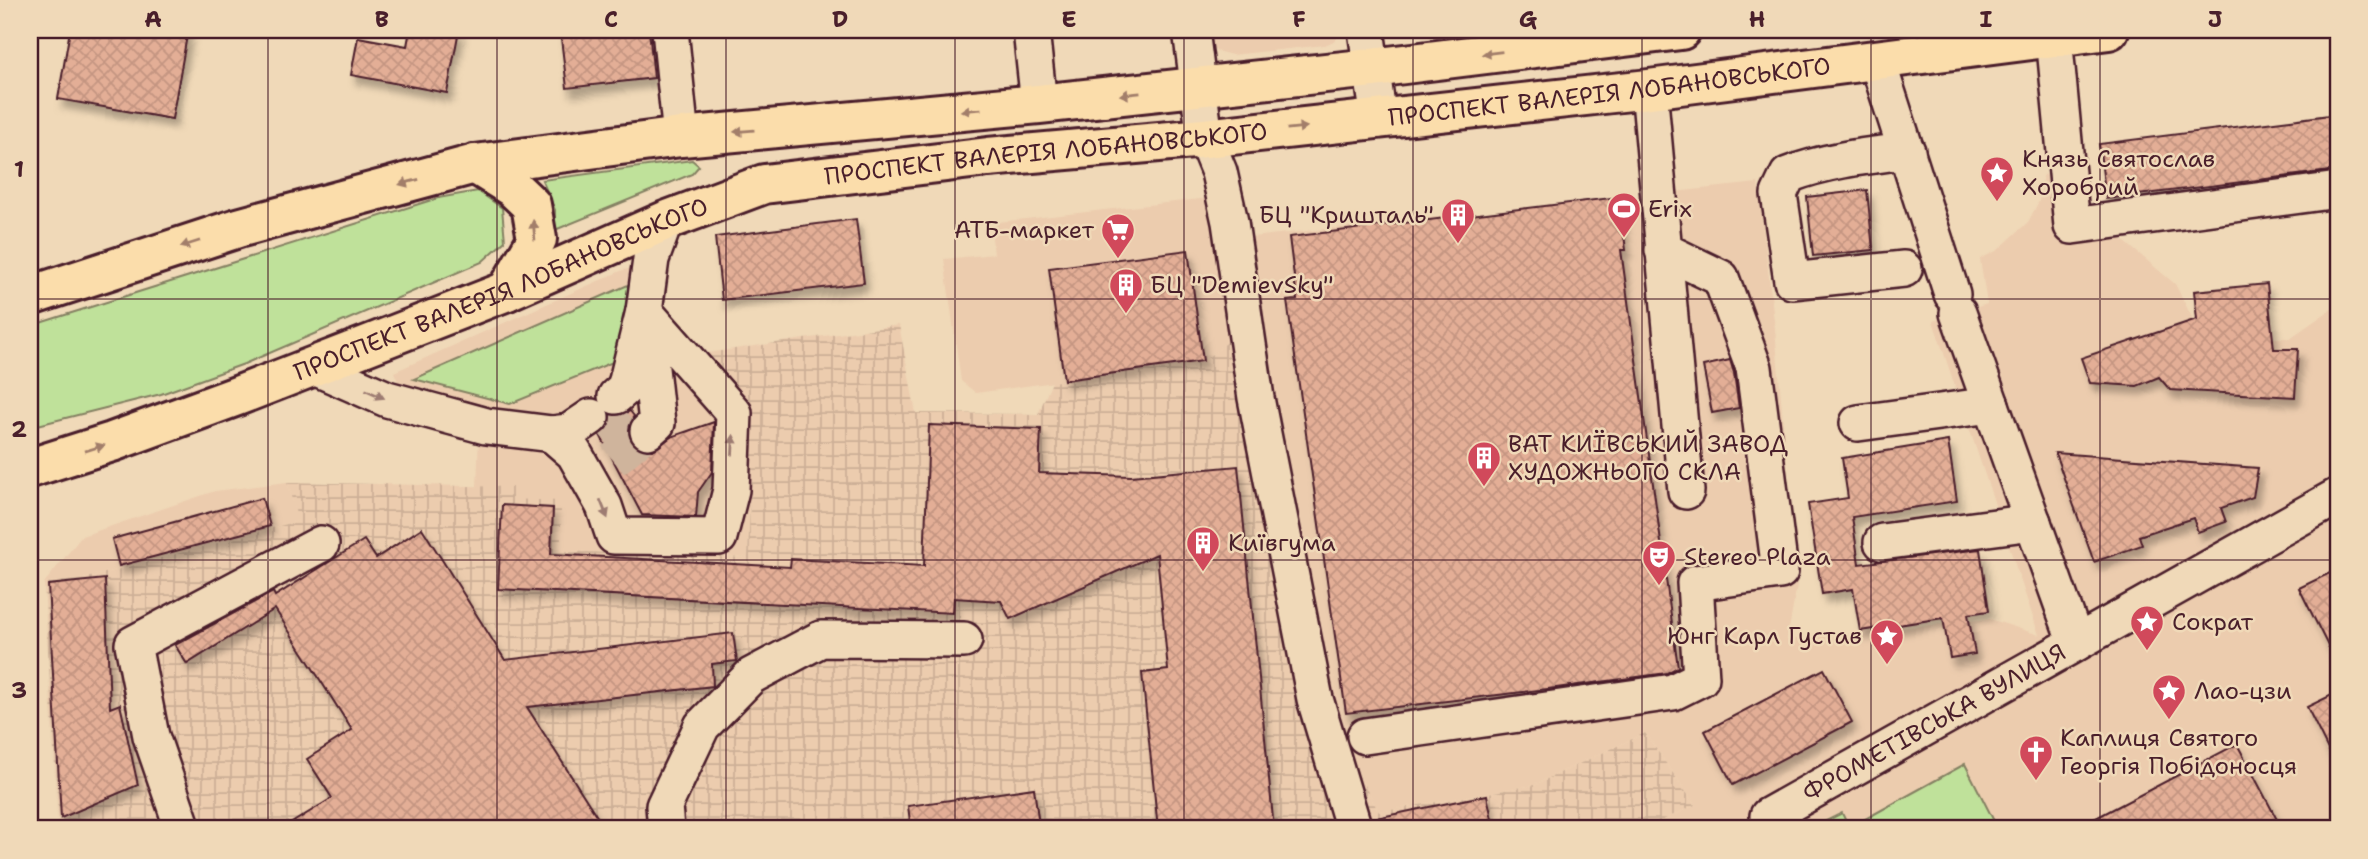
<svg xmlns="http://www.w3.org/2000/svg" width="2368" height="859" viewBox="0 0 2368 859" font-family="'Shantell Sans',sans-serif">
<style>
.built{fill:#ecccae}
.industrial{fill:url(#industrial-grid)}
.green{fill:#bfe19a;stroke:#848062;stroke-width:2}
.building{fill:url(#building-cross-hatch);stroke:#4a1f2b;stroke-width:2;filter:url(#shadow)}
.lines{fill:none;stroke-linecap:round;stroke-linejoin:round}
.minor-tunnel{stroke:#cfb49c;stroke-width:35;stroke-dasharray:35 18;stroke-linecap:butt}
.minor-casing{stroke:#4a1f2b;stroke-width:40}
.major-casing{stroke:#4a1f2b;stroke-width:44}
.minor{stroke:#f0d9b8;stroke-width:35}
.major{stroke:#fbddab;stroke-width:38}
.oneway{fill:#a27e6b}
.oneway2{fill:#9d7c72}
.grid{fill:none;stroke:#4a1f2b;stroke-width:2;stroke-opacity:0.55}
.labels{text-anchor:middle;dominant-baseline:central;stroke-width:5;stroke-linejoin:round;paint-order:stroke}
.street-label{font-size:24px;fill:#4a1f2b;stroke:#f0d9b8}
.poi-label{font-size:24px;fill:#4a1f2b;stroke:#f0d9b8;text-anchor:start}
.neatline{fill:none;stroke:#4a1f2b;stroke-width:2.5}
.grid-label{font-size:23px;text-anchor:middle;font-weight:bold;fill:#4a1f2b}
</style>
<defs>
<pattern id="industrial-grid" width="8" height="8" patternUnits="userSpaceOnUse" patternTransform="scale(1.75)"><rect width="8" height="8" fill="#ecccae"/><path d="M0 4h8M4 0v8" fill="none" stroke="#ccaf96"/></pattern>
<pattern id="building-cross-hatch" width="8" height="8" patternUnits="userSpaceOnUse" patternTransform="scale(1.75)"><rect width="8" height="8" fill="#e3ae96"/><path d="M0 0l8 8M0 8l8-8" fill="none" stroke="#c49581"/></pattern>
<filter id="shadow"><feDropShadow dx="4.5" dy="8" stdDeviation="3.5" flood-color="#0004"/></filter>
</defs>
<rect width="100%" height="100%" fill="#f0d9b8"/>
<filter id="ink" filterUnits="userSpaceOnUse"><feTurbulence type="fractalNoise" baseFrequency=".0143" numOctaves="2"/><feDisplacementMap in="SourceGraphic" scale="14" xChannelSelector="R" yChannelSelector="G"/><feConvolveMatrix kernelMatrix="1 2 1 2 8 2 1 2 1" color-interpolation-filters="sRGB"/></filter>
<g filter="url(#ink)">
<g class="built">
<path d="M1204,30H1340L1336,40L1325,45L1232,55L1220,52L1211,47Z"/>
<path d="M2061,171L2068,236L2112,231L2175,284L2202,337L2290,338L2336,306L2338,311V829H1644L1695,805L1645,733L1534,785L1379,812L1335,732L1263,315L1251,237L1758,183L1775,329L1797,585L1787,640L1990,619L2039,635L1933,321L1987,304L1980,259L1998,250L2028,222L2039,201L2043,175Z"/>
<path d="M1209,198L1217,235L1230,341L1203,361L976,393L961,381L944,259L994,254L990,223Z"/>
<path d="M638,267L700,354L753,415L748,558L561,551L511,499L512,487H477L480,407L399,384L394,372L623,270Z"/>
<path d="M287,482L299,521L79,580L44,583L82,536L215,491Z"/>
</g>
<path class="industrial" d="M1263,315L1335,732L1379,812L1534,785L1645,733L1695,805L1644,829H62L58,817L44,583L79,580L298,521L287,482L512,487V499L561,501V551L748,558L753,415L700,354L899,325L916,413L1038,414L1052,382L1203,361Z"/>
<g class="green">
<path d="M692,160L699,166L692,174L555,230V210L542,180Z"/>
<path d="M478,191L502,208L505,241L482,262L244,364L161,394L30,427V326L438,198Z"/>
<path d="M637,281L613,362L510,404L414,379Z"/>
<path d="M1965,764L1998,829H1810L1842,813L1849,828Z"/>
</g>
<g class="building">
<path d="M70,30H188L172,119L58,99Z"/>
<path d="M410,30H459L447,93L351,75L358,37L407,46Z"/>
<path d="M560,30H649L654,78L567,88Z"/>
<path d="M2338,114V170L2106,199L2099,144Z"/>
<path d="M1867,190L1873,250L1813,256L1807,197Z"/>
<path d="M1619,197L1626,250H1621L1678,667L1667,673L1556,688L1346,713L1287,301L1297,300L1289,237Z"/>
<path d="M856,219L864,283L722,300L715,237Z"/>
<path d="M1188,250L1203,361L1064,380L1049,268Z"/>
<path d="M2267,284L2274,349H2298L2295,397L2170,390L2159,377L2137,386L2090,383L2081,358L2197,319L2194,291Z"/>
<path d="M1730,360L1734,373L1739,408L1712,413L1703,366Z"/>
<path d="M630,411L634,416L629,425V436L633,445L642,450H653L671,437L714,422L712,472L698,492L696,517L642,515L600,435L609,426L611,415L621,416Z"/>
<path d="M929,425L1041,429L1039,473L1131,476L1238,466L1274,829H1158L1142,673L1168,670L1157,554L1010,619L1001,601L954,598L953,613L498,589L502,505L553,508L551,554L790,567L791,559L924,566Z"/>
<path d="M1948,441L1957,501L1852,517L1859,564L1980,549L1989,611L1968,614L1975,654L1950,658L1943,618L1860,631L1853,589L1822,594L1808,504L1848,498L1842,458Z"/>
<path d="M2055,453L2258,468L2253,497L2221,508L2226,522L2198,532L2193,518L2139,536L2142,545L2094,562Z"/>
<path d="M262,498L270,526L119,566L112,539Z"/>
<path d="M422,528L505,660L733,633L737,661L712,664L713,686L527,707L605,829H282L332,798L307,759L352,730L275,609L187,664L175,645L273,592L275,596L364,540L376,558Z"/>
<path d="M2338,569V666L2299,588Z"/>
<path d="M105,579L110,708L120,704L138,785L61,818L48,585Z"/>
<path d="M1824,669L1852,722L1733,785L1705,731Z"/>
<path d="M2338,692V770L2307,707Z"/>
<path d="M2237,744L2282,829H2075Z"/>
<path d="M1034,788L1039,825L1008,829H911L908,806Z"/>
<path d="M1487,795L1494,829H1377L1376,818Z"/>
</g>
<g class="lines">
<g class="minor-tunnel">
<path d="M600,435L630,411"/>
<path d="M613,460L648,431"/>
</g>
<g class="minor-casing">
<g id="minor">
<path d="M670,30L681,137"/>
<path d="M1031,30L1039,104"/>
<path d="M1191,30L1205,138L1219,172L1230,222L1256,398L1315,699L1354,829"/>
<path d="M1366,30L1379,120"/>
<path d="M2054,36L2072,226L2338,190"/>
<path d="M1877,60L1952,294"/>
<path d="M1649,89L1686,491"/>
<path d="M1904,269L1792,281L1779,194L1788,175C1827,160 1866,156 1907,151"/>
<path d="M1958,313L2076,643"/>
<path d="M647,332L657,423L648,431"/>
<path d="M312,366L387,399L486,426L552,434L569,432L591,417"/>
<path d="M616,396L624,389L627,381L644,311L651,259L665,221"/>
<path d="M1858,423L1991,405"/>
<path d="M552,434L574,453L604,506L614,536L719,537L731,490L734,413L644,311"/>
<path d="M1882,542L2033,522"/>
<path d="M1365,736L1673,692L1701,678L1695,583L1780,571L1754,368L1721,278L1663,250"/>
<path d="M183,829L151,736L133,644L321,544"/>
<path d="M666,829L664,806L702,726L751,676L821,639L964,640"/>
<path id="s1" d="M1774,829L1768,816L2338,496"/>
</g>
</g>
<g class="major-casing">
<g id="major">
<path d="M475,164L512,187L531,205L537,239L507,291"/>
<path d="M30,296L238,228L475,164L681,137L1039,104L1372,68L1681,30"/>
<path id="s2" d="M30,468L112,442L237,396L507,291L665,221L764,184L988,157L1205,138L1649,89L2109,30"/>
</g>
</g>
<use href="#minor" class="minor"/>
<use href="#major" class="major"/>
</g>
<defs><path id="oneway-solid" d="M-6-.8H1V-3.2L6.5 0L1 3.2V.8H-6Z" transform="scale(1.75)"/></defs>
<g class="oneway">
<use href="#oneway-solid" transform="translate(1492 53) rotate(173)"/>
<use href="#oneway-solid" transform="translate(1130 94) rotate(174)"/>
<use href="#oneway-solid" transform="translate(971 110) rotate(175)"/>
<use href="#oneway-solid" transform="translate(1297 128) rotate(-6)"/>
<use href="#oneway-solid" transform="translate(744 131) rotate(175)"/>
<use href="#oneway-solid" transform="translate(409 182) rotate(165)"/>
<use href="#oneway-solid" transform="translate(534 230) rotate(-95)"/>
<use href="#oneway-solid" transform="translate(190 244) rotate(162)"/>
<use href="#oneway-solid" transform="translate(95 448) rotate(-17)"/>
</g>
<g class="oneway2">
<use href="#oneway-solid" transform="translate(375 394) rotate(24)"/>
<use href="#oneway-solid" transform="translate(733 445) rotate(-87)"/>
<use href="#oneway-solid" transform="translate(604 509) rotate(68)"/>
</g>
</g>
<path class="grid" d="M268,30V829M497,30V829M726,30V829M955,30V829M1184,30V829M1413,30V829M1642,30V829M1871,30V829M2100,30V829M30,299H2338M30,560H2338"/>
<defs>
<g id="sight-pin" transform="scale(1.75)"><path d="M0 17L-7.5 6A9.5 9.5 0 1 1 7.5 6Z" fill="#d1495b" stroke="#f0d9b8"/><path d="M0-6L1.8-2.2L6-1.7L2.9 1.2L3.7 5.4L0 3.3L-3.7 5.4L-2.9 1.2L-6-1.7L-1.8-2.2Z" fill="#fff"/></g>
<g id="stadium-pin" transform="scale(1.75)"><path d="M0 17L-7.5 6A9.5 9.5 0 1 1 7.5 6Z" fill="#d1495b" stroke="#f0d9b8"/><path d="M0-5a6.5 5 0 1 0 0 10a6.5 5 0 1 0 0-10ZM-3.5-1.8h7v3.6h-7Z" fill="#fff"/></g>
<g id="building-pin" transform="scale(1.75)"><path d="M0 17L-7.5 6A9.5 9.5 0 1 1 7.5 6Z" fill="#d1495b" stroke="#f0d9b8"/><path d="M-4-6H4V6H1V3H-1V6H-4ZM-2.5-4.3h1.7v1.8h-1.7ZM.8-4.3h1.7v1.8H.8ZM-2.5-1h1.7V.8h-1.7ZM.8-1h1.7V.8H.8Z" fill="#fff"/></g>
<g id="supermarket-pin" transform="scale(1.75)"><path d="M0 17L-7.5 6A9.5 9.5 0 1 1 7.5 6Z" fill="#d1495b" stroke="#f0d9b8"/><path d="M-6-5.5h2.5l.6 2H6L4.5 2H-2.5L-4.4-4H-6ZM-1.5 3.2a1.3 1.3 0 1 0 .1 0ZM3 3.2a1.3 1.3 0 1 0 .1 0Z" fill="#fff"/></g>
<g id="theatre-pin" transform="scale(1.75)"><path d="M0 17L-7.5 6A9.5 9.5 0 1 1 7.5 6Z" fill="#d1495b" stroke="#f0d9b8"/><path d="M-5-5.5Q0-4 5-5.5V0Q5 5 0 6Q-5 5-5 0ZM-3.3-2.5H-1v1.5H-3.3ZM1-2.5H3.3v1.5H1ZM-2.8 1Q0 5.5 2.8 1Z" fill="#fff"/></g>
<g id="church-pin" transform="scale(1.75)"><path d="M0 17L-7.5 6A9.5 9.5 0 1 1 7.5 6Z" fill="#d1495b" stroke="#f0d9b8"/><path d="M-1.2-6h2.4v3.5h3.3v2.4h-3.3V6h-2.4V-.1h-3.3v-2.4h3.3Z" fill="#fff"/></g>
</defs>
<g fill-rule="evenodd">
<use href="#sight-pin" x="1997" y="173"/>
<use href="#stadium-pin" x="1624" y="209"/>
<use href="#building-pin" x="1458" y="215"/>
<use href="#supermarket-pin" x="1118" y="230"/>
<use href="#building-pin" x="1126" y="285"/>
<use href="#building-pin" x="1484" y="458"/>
<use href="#building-pin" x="1203" y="543"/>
<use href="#theatre-pin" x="1659" y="557"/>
<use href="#sight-pin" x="2147" y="622"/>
<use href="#sight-pin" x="1887" y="636"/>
<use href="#sight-pin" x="2169" y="691"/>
<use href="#church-pin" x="2036" y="752"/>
</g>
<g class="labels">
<g class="street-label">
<text stroke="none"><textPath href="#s2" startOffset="1638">ПРОСПЕКТ ВАЛЕРІЯ ЛОБАНОВСЬКОГО</textPath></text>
<text stroke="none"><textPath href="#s2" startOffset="1071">ПРОСПЕКТ ВАЛЕРІЯ ЛОБАНОВСЬКОГО</textPath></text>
<text stroke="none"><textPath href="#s2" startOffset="504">ПРОСПЕКТ ВАЛЕРІЯ ЛОБАНОВСЬКОГО</textPath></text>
<text stroke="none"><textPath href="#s1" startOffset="205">ФРОМЕТІВСЬКА ВУЛИЦЯ</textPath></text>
</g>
<g class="poi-label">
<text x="2022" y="159">Князь Святослав<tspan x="2022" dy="28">Хоробрий</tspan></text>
<text x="1648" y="209">Erix</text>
<text x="1434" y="215" text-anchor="end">БЦ "Кришталь"</text>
<text x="1094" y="230" text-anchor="end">АТБ-маркет</text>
<text x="1150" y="285">БЦ "DemievSky"</text>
<text x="1508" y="444">ВАТ КИЇВСЬКИЙ ЗАВОД<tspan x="1508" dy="28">ХУДОЖНЬОГО СКЛА</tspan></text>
<text x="1228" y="543">Київгума</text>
<text x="1684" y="557">Stereo Plaza</text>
<text x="2172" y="622">Сократ</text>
<text x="1862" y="636" text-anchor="end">Юнг Карл Густав</text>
<text x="2194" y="691">Лао-цзи</text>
<text x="2060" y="738">Каплиця Святого<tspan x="2060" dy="28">Георгія Побідоносця</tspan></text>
</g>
</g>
<rect width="2368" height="859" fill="none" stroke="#f0d9b8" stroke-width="77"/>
<rect x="38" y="38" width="2292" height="782" class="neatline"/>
<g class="grid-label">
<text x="153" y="27">A</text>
<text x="382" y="27">B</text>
<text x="611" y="27">C</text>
<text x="840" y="27">D</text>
<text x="1069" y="27">E</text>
<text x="1299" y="27">F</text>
<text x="1528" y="27">G</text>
<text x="1757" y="27">H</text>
<text x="1986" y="27">I</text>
<text x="2215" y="27">J</text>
<text x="19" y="177">1</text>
<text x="19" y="437">2</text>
<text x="19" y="698">3</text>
</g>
</svg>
